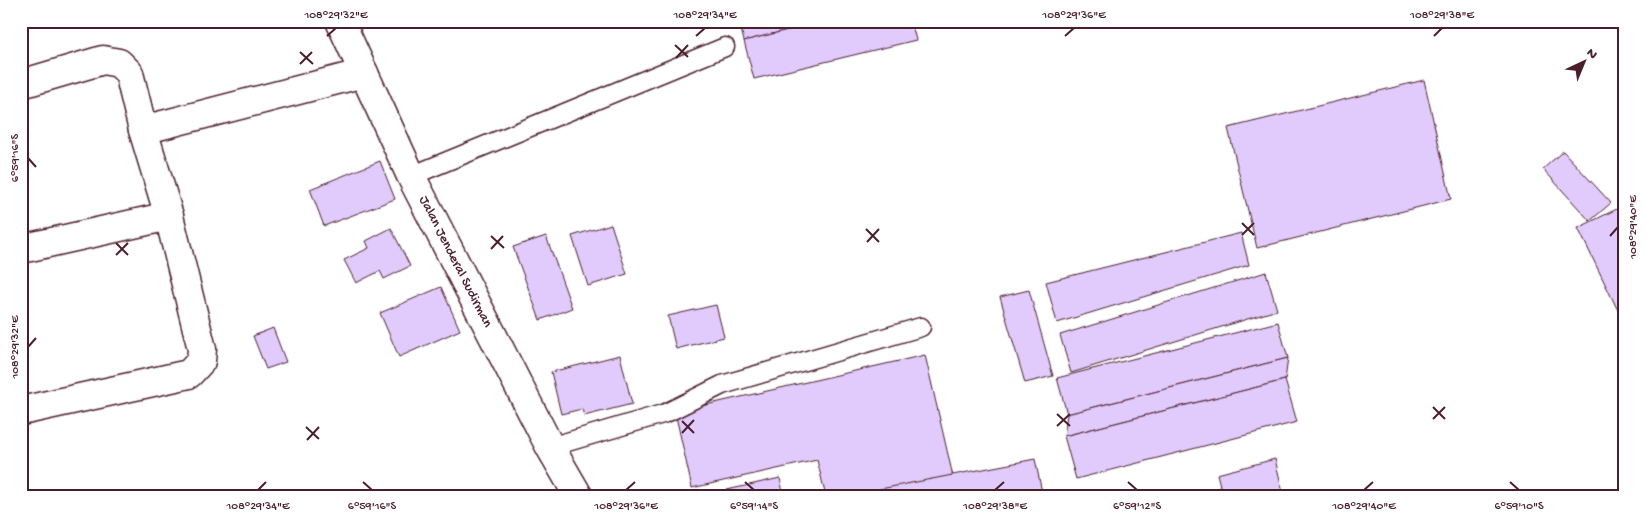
<svg xmlns="http://www.w3.org/2000/svg" width="1646" height="518" viewBox="0 0 1646 518" font-family="'Gochi Hand',sans-serif">
<style>
.building{fill:#e1cbfc;stroke:#4a1f2b}
.lines{fill:none;stroke-linecap:round;stroke-linejoin:round}
.service-casing{stroke:#4a1f2b;stroke-width:21}
.minor-casing{stroke:#4a1f2b;stroke-width:31}
.secondary-casing{stroke:#4a1f2b;stroke-width:31}
.service{stroke:#fff;stroke-width:18}
.minor{stroke:#fff;stroke-width:28}
.secondary{stroke:#fff;stroke-width:28}
.ticks{fill:none;stroke:#4a1f2b;stroke-width:2}
.labels{text-anchor:middle;dominant-baseline:central;stroke-width:4;stroke-linejoin:round;paint-order:stroke}
.street-label{font-size:14px;fill:#4a1f2b;stroke:#fff}
.neatline{fill:none;stroke:#4a1f2b;stroke-width:2}
.ticks-label{font-size:12px;text-anchor:middle;fill:#4a1f2b}
</style>
<rect width="100%" height="100%" fill="#fff"/>
<filter id="ink" filterUnits="userSpaceOnUse"><feTurbulence type="fractalNoise" baseFrequency=".02" numOctaves="2"/><feDisplacementMap in="SourceGraphic" scale="10" xChannelSelector="R" yChannelSelector="G"/><feConvolveMatrix kernelMatrix="1 2 1 2 8 2 1 2 1" color-interpolation-filters="sRGB"/></filter>
<g filter="url(#ink)">
<g class="building">
<path d="M739,21H824L744,41Z"/>
<path d="M824,21H911L916,40L754,79L744,41Z"/>
<path d="M1424,80L1451,199L1257,248L1228,128Z"/>
<path d="M1563,151L1611,203L1590,221L1543,169Z"/>
<path d="M380,161L395,199L324,226L310,189Z"/>
<path d="M1625,205V325L1578,228Z"/>
<path d="M611,224L627,274L588,286L572,236Z"/>
<path d="M391,228L410,266L384,279L380,271L356,283L344,260L369,248L366,241Z"/>
<path d="M1241,233L1249,265L1057,323L1046,282Z"/>
<path d="M546,236L572,308L540,320L513,247Z"/>
<path d="M1266,272L1277,310L1071,373L1060,335Z"/>
<path d="M441,287L460,330L399,357L380,313Z"/>
<path d="M1029,290L1053,376L1025,383L1000,297Z"/>
<path d="M716,305L724,337L676,349L668,316Z"/>
<path d="M1278,322L1288,358L1067,414L1057,378Z"/>
<path d="M273,328L286,362L266,369L253,336Z"/>
<path d="M620,355L632,404L584,416L582,409L561,414L551,372Z"/>
<path d="M925,355L955,485L901,497H826L817,460L692,488L675,412Z"/>
<path d="M1288,358L1285,380L1064,436L1067,414Z"/>
<path d="M1285,380L1297,422L1076,479L1064,436Z"/>
<path d="M1035,459L1043,497H839Z"/>
<path d="M1275,459L1284,497H1223L1217,474Z"/>
<path d="M780,478L784,497H696Z"/>
</g>
<g class="lines">
<g class="service-casing">
<g id="service">
<path d="M411,176L725,47"/>
<path d="M550,447L666,413L722,385L921,327"/>
</g>
</g>
<g class="minor-casing">
<g id="minor">
<path d="M21,84L103,60L119,63L129,73L143,130L169,216L202,349L201,361L189,374L21,411"/>
<path d="M143,130L364,73"/>
<path d="M21,249L169,216"/>
</g>
</g>
<g class="secondary-casing">
<path id="secondary" d="M340,21L411,176L550,447L579,497"/>
</g>
<use href="#service" class="service"/>
<use href="#minor" class="minor"/>
<use href="#secondary" class="secondary"/>
</g>
</g>
<path class="ticks" d="M327,36L336,28M696,36L705,28M1065,36L1074,28M1434,36L1442,28M675,45L688,57M300,52L313,64M676,58L688,45M300,64L312,52M28,158L36,167M1242,223L1254,235M866,229L879,242M1242,235L1254,223M491,236L504,248M1610,236L1618,227M867,242L879,229M116,243L128,255M491,249L503,236M116,255L128,243M28,347L36,338M1433,407L1445,419M1057,414L1070,426M1433,419L1445,407M682,421L694,433M1057,426L1070,414M306,427L319,439M682,433L694,420M307,440L319,427M363,482L372,490M745,482L754,490M1128,482L1137,490M1510,482L1519,490M258,490L266,482M626,490L635,482M995,490L1004,482M1364,490L1373,482"/>
<g class="labels">
<g class="street-label">
<text transform="translate(455 262) rotate(63)">Jalan Jenderal Sudirman</text>
</g>
</g>
<rect width="1646" height="518" fill="none" stroke="#fff" stroke-width="55"/>
<g transform="translate(1584 62) rotate(44)" stroke="#ffffff" stroke-width="4" paint-order="stroke">
<path d="M0-4L9 19L0 12L-9 19Z" fill="#4a1f2b"/>
<text y="-8" font-size="14" font-weight="bold" text-anchor="middle" fill="#4a1f2b">N</text>
</g>
<rect x="28" y="28" width="1590" height="462" class="neatline"/>
<g class="ticks-label">
<text x="336" y="18">108°29'32"E</text>
<text x="705" y="18">108°29'34"E</text>
<text x="1074" y="18">108°29'36"E</text>
<text x="1442" y="18">108°29'38"E</text>
<text transform="translate(14 158) rotate(-90)" y="4">6°59'16"S</text>
<text transform="translate(1632 227) rotate(-90)" y="4">108°29'40"E</text>
<text transform="translate(14 347) rotate(-90)" y="4">108°29'32"E</text>
<text x="258" y="509">108°29'34"E</text>
<text x="372" y="509">6°59'16"S</text>
<text x="626" y="509">108°29'36"E</text>
<text x="754" y="509">6°59'14"S</text>
<text x="995" y="509">108°29'38"E</text>
<text x="1137" y="509">6°59'12"S</text>
<text x="1364" y="509">108°29'40"E</text>
<text x="1519" y="509">6°59'10"S</text>
</g>
</svg>
